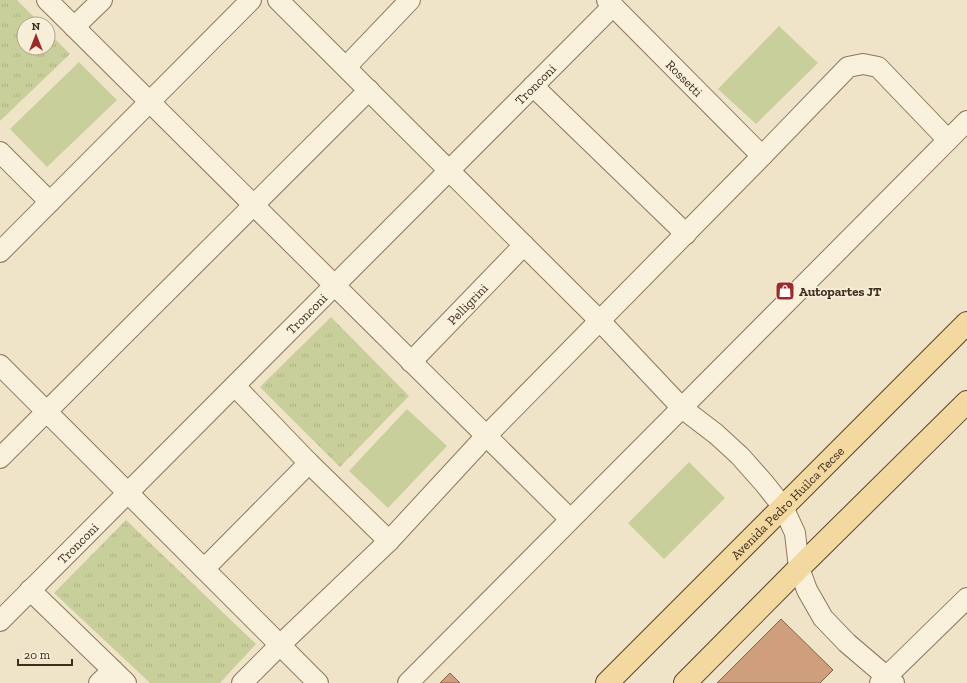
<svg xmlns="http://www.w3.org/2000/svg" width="967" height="683" viewBox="0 0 967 683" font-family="'Zilla Slab',serif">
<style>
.grass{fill:url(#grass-tufts)}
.garden{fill:#c9cf9b}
.building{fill:#cf9f7d;stroke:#8d5f41}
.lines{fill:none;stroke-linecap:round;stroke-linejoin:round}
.minor-casing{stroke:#8d765c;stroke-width:22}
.major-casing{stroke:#5b4430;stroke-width:24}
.minor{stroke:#faf1dc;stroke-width:20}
.major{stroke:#f3d9a0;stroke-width:22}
.labels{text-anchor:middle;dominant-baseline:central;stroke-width:3.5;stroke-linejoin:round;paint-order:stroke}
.street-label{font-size:13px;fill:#3d2e20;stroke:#f7eed8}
.poi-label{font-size:13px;font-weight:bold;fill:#3d2e20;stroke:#f7eed8;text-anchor:start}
</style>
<defs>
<pattern id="grass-tufts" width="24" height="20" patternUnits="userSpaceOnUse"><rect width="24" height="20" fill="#c9cf9b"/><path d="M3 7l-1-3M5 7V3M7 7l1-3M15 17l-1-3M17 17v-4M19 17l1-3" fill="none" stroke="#aeb285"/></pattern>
</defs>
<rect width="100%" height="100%" fill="#f0e4c8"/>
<g class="grass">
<path d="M0,0H17L41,24H24V48H48V32L70,54L0,121Z"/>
<path d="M331,317L409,396L340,467L260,387Z"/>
<path d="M126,520L256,644L220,683H150L54,593Z"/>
</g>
<g class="garden">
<path d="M779,26L818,63L756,124L718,89Z"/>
<path d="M79,62L117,100L47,167L10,129Z"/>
<path d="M407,409L447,446L388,508L349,471Z"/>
<path d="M689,462L725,498L664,559L628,523Z"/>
</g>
<g class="building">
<path d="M781,619L833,670L820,683H717Z"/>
<path d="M450,673L460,683H440Z"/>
</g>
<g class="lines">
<g class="minor-casing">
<g id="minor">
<path d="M47,0L570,519"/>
<path d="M278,0L600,321L682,408L716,434L740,456L764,483L783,507L795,533L799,568L807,590L823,618L847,643L894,683"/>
<path id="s1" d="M607,0L762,156"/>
<path d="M74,27L102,0"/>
<path d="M346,67L410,0"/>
<path d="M533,86L686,234"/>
<path d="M0,152L50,202"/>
<path d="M0,252L251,0"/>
<path id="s2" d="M411,362L524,245"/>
<path d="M0,365L318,683"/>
<path d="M235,386L309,463L389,541"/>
<path d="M0,458L369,90"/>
<path d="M204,569L309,463"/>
<path d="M30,590L126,683"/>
<path id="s3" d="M0,621L613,6"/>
<path d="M99,683L113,670"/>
<path d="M242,683L280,645L389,541L486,436L762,156L848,67L863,64L878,67L948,140"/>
<path d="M408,683L967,121"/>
<path d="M880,683L967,598"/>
</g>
</g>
<g class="major-casing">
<g id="major">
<path id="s4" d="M607,683L967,323"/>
<path d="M685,683L799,568L967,402"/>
</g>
</g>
<use href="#minor" class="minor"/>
<use href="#major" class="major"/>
</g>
<defs>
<g id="shop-square" transform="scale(1)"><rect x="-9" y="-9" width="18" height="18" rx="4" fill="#9e2a2b" stroke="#f7eed8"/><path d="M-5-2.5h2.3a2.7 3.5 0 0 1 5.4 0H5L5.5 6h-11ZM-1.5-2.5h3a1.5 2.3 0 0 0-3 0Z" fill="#fff"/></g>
</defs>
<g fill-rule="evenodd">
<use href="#shop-square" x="785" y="291"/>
</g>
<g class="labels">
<g class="street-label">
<text stroke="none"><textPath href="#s1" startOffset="110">Rossetti</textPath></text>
<text stroke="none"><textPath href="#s3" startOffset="758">Tronconi</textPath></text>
<text stroke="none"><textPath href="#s2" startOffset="81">Pelligrini</textPath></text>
<text stroke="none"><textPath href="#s3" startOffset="434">Tronconi</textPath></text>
<text stroke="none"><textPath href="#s4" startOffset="255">Avenida Pedro Huilca Tecse</textPath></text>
<text stroke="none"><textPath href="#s3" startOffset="110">Tronconi</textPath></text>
</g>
<g class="poi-label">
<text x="799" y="291">Autopartes JT</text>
</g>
</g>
<g transform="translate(36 36)"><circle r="19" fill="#f7eed8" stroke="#ada18e"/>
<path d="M0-3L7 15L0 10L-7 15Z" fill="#9e2a2b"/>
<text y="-6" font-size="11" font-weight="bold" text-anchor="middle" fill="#3d2e20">N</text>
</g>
<path d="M18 659v6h54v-6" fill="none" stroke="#3d2e20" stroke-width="2"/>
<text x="24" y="659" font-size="12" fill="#3d2e20" stroke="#f7eed8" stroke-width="3" paint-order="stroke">20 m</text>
</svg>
